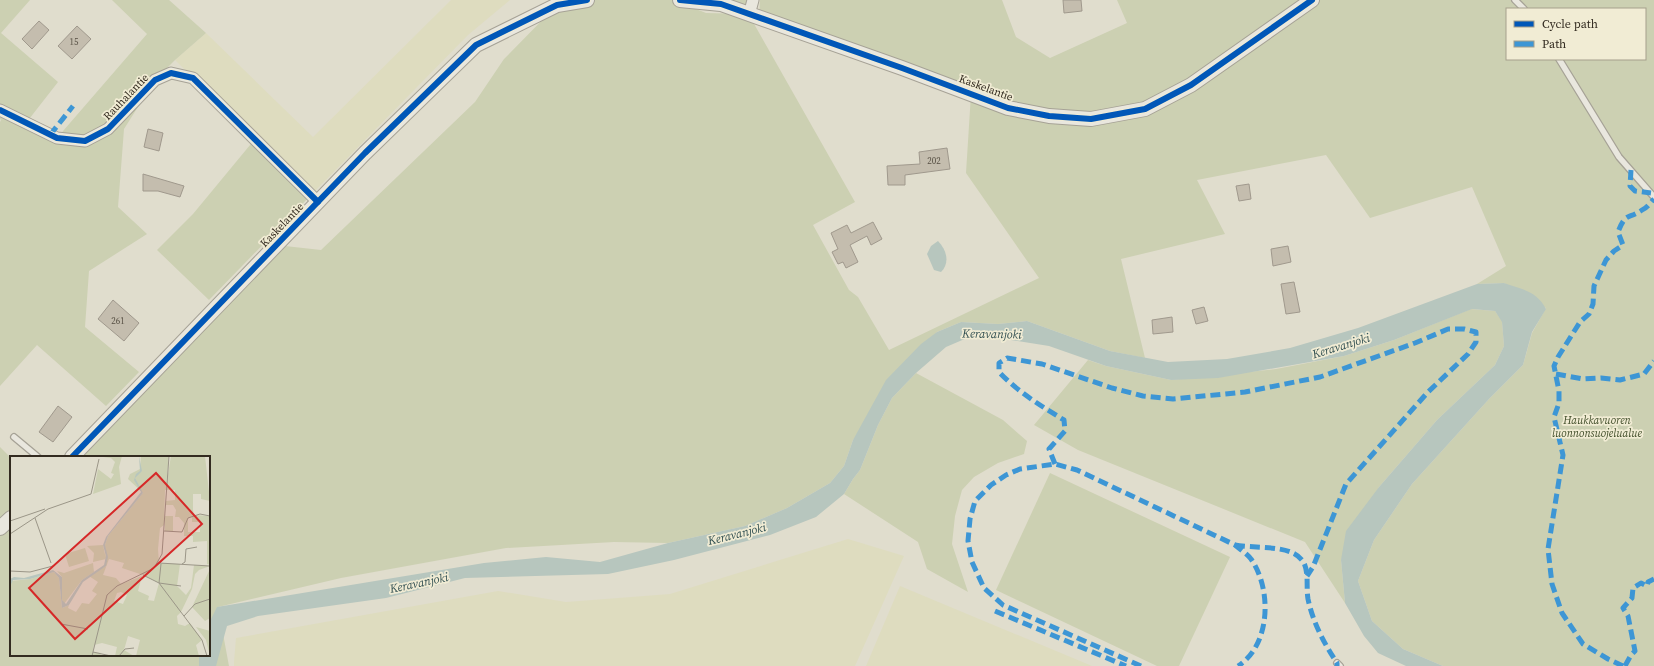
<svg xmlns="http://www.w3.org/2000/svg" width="1654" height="666" viewBox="0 0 1654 666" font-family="'Source Serif 4',serif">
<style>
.farmland{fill:#dedcbf}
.green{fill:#ccd0b2;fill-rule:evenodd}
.water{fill:#b7c6be}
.building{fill:#c4bdae;stroke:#a0998d}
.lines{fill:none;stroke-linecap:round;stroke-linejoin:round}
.service-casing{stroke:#a6a296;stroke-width:8}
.minor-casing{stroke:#a6a296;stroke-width:13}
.tertiary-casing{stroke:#a6a296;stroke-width:16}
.service{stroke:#e9e7de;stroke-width:5.5}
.minor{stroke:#e9e7de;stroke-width:11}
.tertiary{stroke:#e9e7de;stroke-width:14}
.quiet{stroke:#3d96d5;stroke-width:5;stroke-dasharray:10 5;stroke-linecap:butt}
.cycleway-casing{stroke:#f1ecd4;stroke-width:8}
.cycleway{stroke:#0057b8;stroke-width:6}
.labels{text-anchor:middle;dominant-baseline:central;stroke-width:3.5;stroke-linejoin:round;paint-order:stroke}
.number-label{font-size:9px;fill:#575044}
.street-label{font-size:11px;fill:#332b20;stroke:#f1ecd4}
.park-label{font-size:11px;font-style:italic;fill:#404d29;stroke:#f1ecd4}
.water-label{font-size:12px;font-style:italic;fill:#314f51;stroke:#f1ecd4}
.inset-road{fill:none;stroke:#9b9688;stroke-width:1}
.view{fill:#d62828;fill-opacity:0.15;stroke:#d62828;stroke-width:2}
.inset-edge{fill:none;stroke:#332b20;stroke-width:2}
</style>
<rect width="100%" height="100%" fill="#e0ddcd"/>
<g class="farmland">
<path d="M451,0H510L468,35L311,195L175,60L206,33L313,137Z"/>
<path d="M848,539L904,556L855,666H234V662L236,638L498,591L566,602L670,594Z"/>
<path d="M900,586L1092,666H866Z"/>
</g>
<g class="green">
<path d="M0,0H30L1,33L58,82L26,123L57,138L147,34L112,0H169L206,33L175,60L155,80L124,129L118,207L147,234L89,271L85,327L139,372L106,406L37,345L0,386V122L1,120L0,119Z"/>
<path d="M587,0H673L706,13L747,14L680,0H753L749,15L855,202L813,225L849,290L858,297L889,350L1039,278L966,173L971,94L759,18L760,0H1002L1016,37L1050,58L1127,23L1117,0H1654V666H1443L1403,649L1372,621L1358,581L1374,540L1412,484L1489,399L1523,365L1532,333L1546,308L1504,283L1477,284L1506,266L1472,187L1370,218L1326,155L1197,180L1225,234L1121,259L1145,358L1110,351L1027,321L998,324L961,322L937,332L853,440L844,466L830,483L787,508L745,526L668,543L614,542L506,548L341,578L218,607L229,666H0V530L11,519V655H209V457H72L276,245L321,250L475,102L504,59L557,5ZM1507,9H1645V59H1507Z"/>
<path d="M255,139L311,195L209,300L157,250L193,214Z"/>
<path d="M1471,309L1495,311L1502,321L1504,346L1495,365L1437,420L1379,487L1341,560L1345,603L1305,542L1078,450L1034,425L1088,360L1106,366L1171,380L1276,369L1344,356L1394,340Z"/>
<path d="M916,373L1003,420L1027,441L1024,454L998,463L974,477L962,490L955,516L952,544L968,592L927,569L918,542L844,494L853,479L860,470L878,425L892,398Z"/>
<path d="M0,447L11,458V511L0,521Z"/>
<path d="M1050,473L1230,557L1179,666H1157L996,590Z"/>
</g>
<g class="water">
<path d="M938,241C947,250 950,263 941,272L934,270L927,254L931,246Z"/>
<path d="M1504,283C1521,289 1537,291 1546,309L1532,332L1523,365L1489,399L1412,484L1374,540L1358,581L1372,621L1403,649L1443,666H1406L1378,653L1364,636L1345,603L1341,560L1346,531L1379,487L1437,420L1495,365L1504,346L1502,322L1495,311L1472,309L1394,340L1344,356L1218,378L1171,380L1106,366L1049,346L1011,340L967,338L946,347L916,373L892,398L878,425L860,470L853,479L844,494L816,517L770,535L674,560L608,574L465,578L386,598L258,616L227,626L216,666H199V655H209V623L217,607L484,563L546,557L600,562L668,543L745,526L787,508L830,483L844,466L853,440L886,380L921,344L937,332L961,322L998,324L1027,321L1110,351L1168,362L1227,359L1290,348L1358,328L1477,284Z"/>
</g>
<g class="building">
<path d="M1063,0H1081L1082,11L1064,13Z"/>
<path d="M39,21L49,30L32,49L22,39Z"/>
<path d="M77,26L91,39L72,59L58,46Z"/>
<path d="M148,129L163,133L159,151L144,147Z"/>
<path d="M947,148L950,169L905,175V185H888L887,166L920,164L919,152Z"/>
<path d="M143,174L184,186L180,197L158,191H143Z"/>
<path d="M1249,184L1251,199L1239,201L1236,186Z"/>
<path d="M873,222L882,239L871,245L867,236L850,245L858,262L846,268L843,262L838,264L832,252L838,249L831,233L847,225L851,233Z"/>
<path d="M1288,246L1291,262L1273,266L1271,249Z"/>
<path d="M1294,282L1300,312L1286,314L1281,284Z"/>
<path d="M113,300L139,323L124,341L98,319Z"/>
<path d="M1204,307L1208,321L1196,324L1192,310Z"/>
<path d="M1172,317L1173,332L1153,334L1152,320Z"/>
<path d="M58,406L72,417L53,442L39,432Z"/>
</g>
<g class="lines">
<g class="service-casing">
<g id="service">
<path d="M1515,0L1524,9"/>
<path d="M1559,59L1619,157L1654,197"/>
<path d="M14,437L38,457"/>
<path d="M1337,663L1340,666"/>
</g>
</g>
<g class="minor-casing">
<g id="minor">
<path d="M749,15L753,0"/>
<path d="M0,110L57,138L85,141L108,129L155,80L171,73L193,78L318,202"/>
</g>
</g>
<g class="tertiary-casing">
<g id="tertiary">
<path d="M680,0L721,4L902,68L1008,108L1049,116L1091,119L1145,109L1191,85L1312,0"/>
<path d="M72,457L365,153L476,45L557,5L587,0"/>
<path d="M0,528L11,518"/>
</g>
</g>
<use href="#service" class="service"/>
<use href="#minor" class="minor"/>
<use href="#tertiary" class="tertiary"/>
<g class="quiet">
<path d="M50,135L73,106"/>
<path d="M1631,170L1630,186L1635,191L1651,193"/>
<path d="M1556,374L1583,379L1601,378L1620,380L1644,374L1654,361"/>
<path d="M1055,464L1049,449L1065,431L1064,420C1041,406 1018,392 999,372V363L1007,358L1042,364L1112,388L1143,396L1173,399L1245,392L1320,377L1415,343L1448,329H1464L1476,332V342L1468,354L1428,392L1346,484L1313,567L1307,576"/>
<path d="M1235,545C1252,548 1279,546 1293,553C1296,554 1302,559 1304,563C1309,574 1306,587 1308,599C1313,623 1324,643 1337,663V666"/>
<path d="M995,611L1126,666"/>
<path d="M1141,666L1003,605L984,588L972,562L968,541L970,519L975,501L991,485L1006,475L1020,469L1055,464L1077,470L1235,545C1240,549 1247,554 1251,559C1272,589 1271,645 1238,666"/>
<path d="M1623,666L1608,659L1583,644L1562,613L1552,584L1548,549L1563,455L1554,417L1559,403V391L1554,366L1558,357L1580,322L1589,314L1593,304L1594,286L1606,260L1614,251L1623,245L1618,232C1626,212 1627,220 1642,210C1647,208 1650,203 1654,199"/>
<path d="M1625,666L1631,655L1635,651L1628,616L1623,608L1632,598L1633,588L1641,583L1647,586L1648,582L1654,579"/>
</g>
<g class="cycleway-casing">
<g id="cycleway">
<path d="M680,0L721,4L902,68L1008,108L1049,116L1091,119L1145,109L1191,85L1312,0"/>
<path d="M0,110L57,138L85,141L108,129L155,80L171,73L193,78L318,202"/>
<path d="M72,457L365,153L476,45L557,5L587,0"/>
</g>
</g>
<use href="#cycleway" class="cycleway"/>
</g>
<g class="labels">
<g class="number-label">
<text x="74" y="42">15</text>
<text x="934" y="161">202</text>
<text x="118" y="321">261</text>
</g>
<g class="street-label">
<text transform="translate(986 88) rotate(20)">Kaskelantie</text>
<text transform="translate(126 97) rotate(-46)">Rauhalantie</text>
<text transform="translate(282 225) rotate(-46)">Kaskelantie</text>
</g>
<g class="park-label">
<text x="1597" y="420">Haukkavuoren<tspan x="1597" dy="13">luonnonsuojelualue</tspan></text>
</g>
<g class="water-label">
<text transform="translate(992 334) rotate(1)">Keravanjoki</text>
<text transform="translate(1341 346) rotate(-17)">Keravanjoki</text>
<text transform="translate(737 534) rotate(-14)">Keravanjoki</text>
<text transform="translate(419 583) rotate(-12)">Keravanjoki</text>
</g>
</g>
<g transform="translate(10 456)">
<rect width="200" height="200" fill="#e0ddcd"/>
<path d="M112,0L109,11L111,28L83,38L88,13L101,23L104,18L101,17L105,6L101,2L93,1ZM131,0H159L156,30L161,0H195L200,45L191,43V38H183V54L184,59L200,60V109L197,108V85L183,86V80H174V67L169,61H165L166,54L163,49H156V45L165,44V34H155L154,69L150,72L148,93L149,107L170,108L167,130L176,139L181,132L184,109L200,110L189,114L185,118L182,133L171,156L167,160L168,168L175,170L180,167L192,184L186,189L189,200H126L130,184L118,180L114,194L124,200H105L107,191L92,187L84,189L83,196L91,197L90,200H0L1,125L20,123L44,116L49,122L52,152L59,149L58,152L66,156L72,147L79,148L87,138L82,135L88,126L79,120L96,110L95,89L98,80L133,37L118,23L120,18L130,13ZM182,61V66H190V76H178V62ZM99,103L114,107L112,112L133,119L149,127L144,145L138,144L139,140L128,135L132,120L111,128L106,122L93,119ZM111,136L117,139L113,148L104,145L107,137ZM155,60H163V75H155ZM93,89L96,103L83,106L84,97L77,90ZM75,92L79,105L59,111L55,98ZM83,107L84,116L72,124L54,148L52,144V121L47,115L54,117ZM200,113V162L195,165L182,151ZM186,171L200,175V200L196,184Z" fill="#ccd0b2" fill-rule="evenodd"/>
<path d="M129,0L132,15L125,22L133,37L98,80L95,89L98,101L96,110L73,126L59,149L52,152L49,122L44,116L20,123L3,124L0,131V123L4,121L14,122L43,114L52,121V144L56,148L72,124L94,109L96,100L93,89L96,81L131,36L124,24L126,18L130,15Z" fill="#b7c6be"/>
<path class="inset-road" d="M25,62L41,107M0,65L35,53M154,75L172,76L178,62L190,58L200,60M0,78L38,53L81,38L89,3M149,107L200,110M151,108L149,127L171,130M172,108L175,106L176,93L187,91M0,115L20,116L43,110M133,119L149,127L192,184L197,200M174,160L185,148L200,143M51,168L78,173M83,196L101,200M82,200L97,139L107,130L144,112L152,98L159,0M109,200L115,193L124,192"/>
<path class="view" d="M146,17L192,68L65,183L19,132Z"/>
<rect width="200" height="200" class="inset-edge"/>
</g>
<rect x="1506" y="8" width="140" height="52" fill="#f1ecd4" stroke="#a59f8c"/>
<rect x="1514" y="21" width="20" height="6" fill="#0057b8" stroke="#a59f8c"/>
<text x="1542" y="28" font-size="12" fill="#332b20">Cycle path</text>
<rect x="1514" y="41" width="20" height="6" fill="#3d96d5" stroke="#a59f8c"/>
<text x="1542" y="48" font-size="12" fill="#332b20">Path</text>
</svg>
